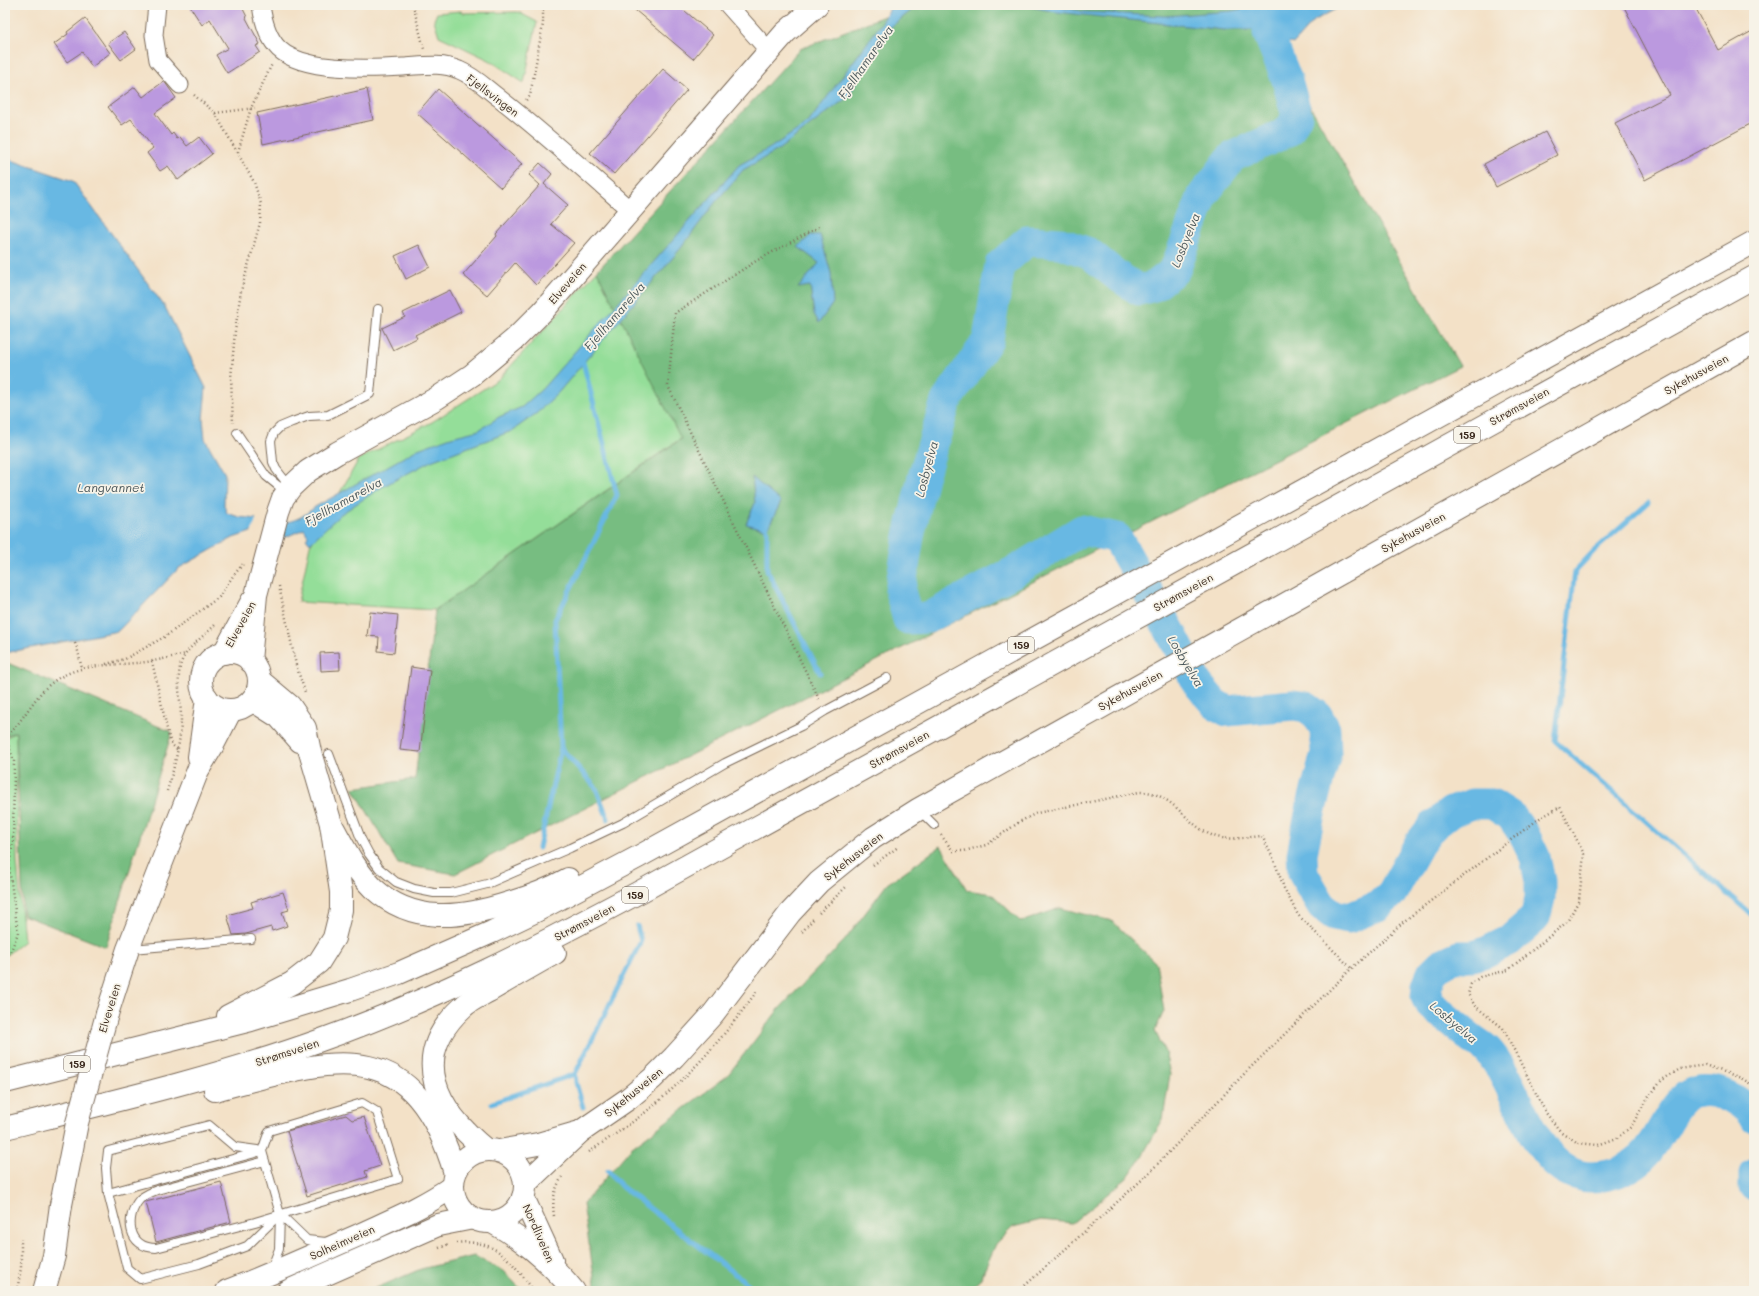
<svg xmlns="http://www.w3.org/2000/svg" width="1759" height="1296" viewBox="0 0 1759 1296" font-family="Mali,sans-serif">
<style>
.green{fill:#94de99;stroke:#68845c}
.forest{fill:#77bd81;stroke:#597450}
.water{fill:#68b8e3;stroke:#527180}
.pier{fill:#f3e1c7}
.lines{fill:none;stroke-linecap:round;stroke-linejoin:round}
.stream{stroke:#68b8e3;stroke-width:5}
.river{stroke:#68b8e3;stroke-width:31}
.building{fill:#bb99df}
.lane-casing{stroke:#7b6a59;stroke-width:10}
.street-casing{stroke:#7b6a59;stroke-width:19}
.secondary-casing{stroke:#7b6a59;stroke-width:24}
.highway-casing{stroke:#7b6a59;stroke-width:24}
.path{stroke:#7b6a59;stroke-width:2.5;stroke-dasharray:1 3;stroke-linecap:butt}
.lane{stroke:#fff;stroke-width:8}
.street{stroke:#fff;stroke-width:17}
.secondary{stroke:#fff;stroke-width:22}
.highway{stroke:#fff;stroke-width:22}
.secondary-bridge-casing{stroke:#7b6a59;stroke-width:24;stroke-linecap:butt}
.secondary-bridge{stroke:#fff;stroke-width:22}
.labels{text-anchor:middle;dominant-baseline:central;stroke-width:3.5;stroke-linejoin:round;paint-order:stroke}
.shield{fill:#f7f3e8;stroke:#73665b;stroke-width:1}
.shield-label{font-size:10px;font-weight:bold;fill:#3b2a1e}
.street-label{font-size:11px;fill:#3b2a1e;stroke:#f7f3e8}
.water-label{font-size:12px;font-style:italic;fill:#485559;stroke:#f7f3e8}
</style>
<rect width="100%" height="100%" fill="#f7f3e8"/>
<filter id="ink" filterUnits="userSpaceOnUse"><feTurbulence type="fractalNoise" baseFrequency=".025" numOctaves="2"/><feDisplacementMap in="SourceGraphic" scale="8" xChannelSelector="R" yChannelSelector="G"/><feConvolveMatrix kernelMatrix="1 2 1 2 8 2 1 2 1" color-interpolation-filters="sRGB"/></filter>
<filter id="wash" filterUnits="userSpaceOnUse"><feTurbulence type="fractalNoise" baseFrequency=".012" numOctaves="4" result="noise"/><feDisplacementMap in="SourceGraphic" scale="16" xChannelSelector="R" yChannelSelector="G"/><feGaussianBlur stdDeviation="0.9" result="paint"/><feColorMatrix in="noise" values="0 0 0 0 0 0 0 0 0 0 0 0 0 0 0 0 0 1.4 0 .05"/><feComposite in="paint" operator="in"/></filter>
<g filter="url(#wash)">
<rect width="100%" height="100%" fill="#f3e1c7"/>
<g class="green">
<path d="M461,11L463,13L518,12L537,22L524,83L489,60L439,36L434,20L437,13Z"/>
<path d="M597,271L683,437L435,610L298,602L310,545L359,459L432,422L499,379Z"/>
<path d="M16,732L17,862L24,941L5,956V738Z"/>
</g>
<g class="forest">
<path d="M912,5H1247L1260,30L1268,33L1460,366L455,874L398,864L353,788L415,779L435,610L681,439L597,271L800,49Z"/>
<path d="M5,662L172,732L106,947L23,915L16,732L5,736Z"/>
<path d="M941,846L967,890L992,894L1021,922L1060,908L1112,921L1156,963L1164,1011L1155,1031L1165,1052L1170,1074L1163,1119L1141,1158L1127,1178L1072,1223L1041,1220L1013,1227L996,1244L980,1280L967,1291H602L595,1283L583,1204L631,1148L727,1076L779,1009L845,940L887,884Z"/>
<path d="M474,1256L504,1271L522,1291H369L421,1269Z"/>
</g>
<g class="water">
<path d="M892,5H922L917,6L887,30L848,97L778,150L743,170L714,204L681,248L558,393L537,413L512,431L431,461L382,487L341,514L310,543L306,538L308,536L304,529L281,539L251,532L233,538L179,568L118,631L5,653V158L73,181L165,307L206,388L203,419L205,439L225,474L224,505L227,513L239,517L287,522C298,520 306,514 315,507L418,449L451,437L479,430L499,417L522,407L542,389L739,165L770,148L808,123L881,24Z"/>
<path d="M1021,5H1049L1085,12L1165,16L1231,11L1252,7L1254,5H1344L1315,20L1293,44L1260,30H1224L1056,12Z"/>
<path d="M811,235H820L831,273L833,303L819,323L814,314L810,286L798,288L819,263L798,247Z"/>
<path d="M752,477L781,502L767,530L746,524L755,503Z"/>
</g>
<path class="pier" d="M257,516L286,520L280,541L251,534Z"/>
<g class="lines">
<g class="stream">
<path d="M1648,503L1594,551L1575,571L1555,741L1754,917"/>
<path d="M767,530V570L820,673"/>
<path d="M561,748L596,788L608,819"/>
<path d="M539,848L561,748L555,620L617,495L582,358"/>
<path d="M575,1074L576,1083L583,1107"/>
<path d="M492,1103L575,1074L641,941L637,926"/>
<path d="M608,1171L622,1187L757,1291"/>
</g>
<g class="river">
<path d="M1269,5L1268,33L1287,80L1297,116L1289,131L1232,157L1203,195L1175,270L1155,286L1139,290L1116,275L1089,253L1060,243L1027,241L1000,265L988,340L946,401L923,477L909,536L900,591L908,619L928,618L1015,571L1082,530L1117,538L1169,629L1197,683L1215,704L1227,711L1293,705L1306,707L1317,715L1325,729L1326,753L1311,809L1302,854L1303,873L1312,889L1322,906L1334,915L1349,918L1378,906L1392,893L1419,844L1432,827L1451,812L1472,804H1492L1511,816L1525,836L1535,857L1540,881V898L1535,918L1510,940L1486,952L1473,956H1459L1441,964L1432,973L1427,985L1426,997L1431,1005C1444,1016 1458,1028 1471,1038C1477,1043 1486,1047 1490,1053C1520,1088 1534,1176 1591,1177C1615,1177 1640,1165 1653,1144C1663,1130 1670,1111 1683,1099C1704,1079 1741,1098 1754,1117"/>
<path d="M1754,1173V1186"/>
</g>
</g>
<g id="blocks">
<g class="building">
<path d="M189,5H241L247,17L246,18L260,44L256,46L260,52L227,73L216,55L228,48L210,19L202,25Z"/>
<path d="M629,5H678L713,35L693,59Z"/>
<path d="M1623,5H1694L1718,50L1754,30V122L1645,180L1615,123L1670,95Z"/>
<path d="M85,18L110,53L92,67L82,52L67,62L54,44L68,34L67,32Z"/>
<path d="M124,32L136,49L121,60L108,43Z"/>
<path d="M663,69L687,90L614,174L590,153Z"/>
<path d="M164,81L176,98L155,113L171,135L173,133L177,139L180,137L187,146L199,137L212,154L178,180L168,166L160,171L147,153L153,148L131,119L122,125L108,107L135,87L143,97Z"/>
<path d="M367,89L373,120L263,144L257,113Z"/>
<path d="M438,89L522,164L501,188L417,113Z"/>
<path d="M1545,132L1557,155L1496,187L1484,164Z"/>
<path d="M540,163L552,174L544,184L568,205L551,224L574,243L536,285L515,263L487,295L463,275L497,236L496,234L540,185L529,175Z"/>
<path d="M419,245L430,267L406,279L395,256Z"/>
<path d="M450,290L461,312L415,335L417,338L393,350L382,328L405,317L403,313Z"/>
<path d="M370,612L398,615L394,653L378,651L379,637L367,636Z"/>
<path d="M339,652L340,670L321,671L320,653Z"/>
<path d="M411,667L430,670L420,752L400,750Z"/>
<path d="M283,892L289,910L282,912L287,926L272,931L271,927L246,934L233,935L227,915L253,908L251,902Z"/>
<path d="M346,1115L352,1120L364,1117L380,1166L365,1171L367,1177L307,1196L287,1131Z"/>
<path d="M221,1182L231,1222L156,1242L146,1202Z"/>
</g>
</g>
</g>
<g filter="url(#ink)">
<use href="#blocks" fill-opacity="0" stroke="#7b6a59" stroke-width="1"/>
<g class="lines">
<g class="lane-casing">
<g id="lane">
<path d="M237,433L266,476L287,493"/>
<path d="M290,487L276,469L273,462L271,441L274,433L280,427L292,422L309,416L328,415L370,394L378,309"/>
<path d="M329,754L361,839L369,854L379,868L396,882L414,889L434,893H451L487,884L570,848L623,823L725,763L801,726L825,711L887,678"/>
<path d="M919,810L934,825"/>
<path d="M131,949L251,939"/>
<path d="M262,1151L108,1193L127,1268L140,1279L199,1264L247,1246L278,1216"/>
<path d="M265,1161L157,1190C151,1192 145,1195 140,1199C124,1217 128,1248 156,1248L255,1222L398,1179L377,1112L362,1103L269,1131L262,1151L280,1214L279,1249L272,1267"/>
<path d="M108,1193L106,1168L108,1151L209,1125L235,1147L257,1150"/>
<path d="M280,1214L307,1240L326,1242"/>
</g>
</g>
<g class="street-casing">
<g id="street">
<path d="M157,5L154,35L158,60L180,85"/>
<path d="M261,5C263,20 268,38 279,49C303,72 371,69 403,67C422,66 441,62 459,70C474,76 487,89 499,98C544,133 587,172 630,210"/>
<path d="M728,5L769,51"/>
</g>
</g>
<g class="secondary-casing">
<g id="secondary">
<circle cx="230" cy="681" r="29"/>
<path d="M224,653L252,601"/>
<path d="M250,661L256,595L278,512L283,498L291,487L308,471L337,453L437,398L472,375L515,339L543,311L785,33L817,5"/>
<path d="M199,757L207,698"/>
<path d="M107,1014L128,949L198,770L213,745L231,710"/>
<circle cx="489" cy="1186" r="36"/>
<path d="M499,1151L538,1144L576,1133"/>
<path d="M525,1184L580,1132L628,1099L653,1078L674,1057L713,1014L790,913L819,882L873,838L919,809L1754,342"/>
<path d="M523,1197L552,1260"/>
<path d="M492,1222C525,1240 551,1263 574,1291"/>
<path d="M44,1291L54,1256L61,1205"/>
<path d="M227,1291C272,1274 315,1254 359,1235C391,1220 424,1207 453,1186"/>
<path d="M288,1291L438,1225L473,1218"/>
</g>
</g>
<g class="highway-casing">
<g id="highway">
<path d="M252,700L279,717L300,741"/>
<path d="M331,824C344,847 355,870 373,888C413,925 462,918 509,903C529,897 550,889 568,879"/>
<path d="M228,1016L292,983L319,962L334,938L341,910V892L331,824L310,752L305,728L290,706L259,680"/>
<path d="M5,1082L251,1020L350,990L399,973L492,932L538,910L638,857L1754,242"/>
<path d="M215,1090C332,1059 412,1029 455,1173"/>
<path d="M5,1128C111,1102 218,1077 321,1040C434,1000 541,945 647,888L1754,277"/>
<path d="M486,1150C437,1110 407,1058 463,1007C470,1000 480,996 489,991C511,978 533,965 555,953"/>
</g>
</g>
<g class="path">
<path d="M413,5L424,49"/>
<path d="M842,5L848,8L857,5"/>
<path d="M194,95L215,113L254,182L261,204L260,223L241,291L235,331L231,378L233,423"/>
<path d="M526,100L530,96L543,24V5"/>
<path d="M215,113L255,108"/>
<path d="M238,152L251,108L272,64"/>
<path d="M819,227L756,261L675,313L668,386L819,699"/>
<path d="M279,586L296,665L305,692"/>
<path d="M75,643C79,651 79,659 82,668"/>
<path d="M152,661L169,738L172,745L178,750"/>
<path d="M106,664L125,659L166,636L219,597L233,576L243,564"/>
<path d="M5,738C22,723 31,701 48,686C77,660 117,667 153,661C164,659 175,656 186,654"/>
<path d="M167,791C174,768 181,743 181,718C181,701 176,680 181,663C187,646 205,636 216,624"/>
<path d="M941,835L953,851H964L986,845L1021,821L1037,813L1139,792C1145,792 1152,792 1157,795C1179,804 1191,828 1214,836C1226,841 1249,837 1262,836L1274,860L1284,888L1298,915L1351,968"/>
<path d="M873,865L898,847"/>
<path d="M819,913L847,886"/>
<path d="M802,932L814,918"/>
<path d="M5,957L10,953L18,933L9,867L13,841L14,761L6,738"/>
<path d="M589,1152C608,1139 628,1126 647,1111C689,1077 725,1036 756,992"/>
<path d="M554,1216C552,1201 554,1190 562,1177"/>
<path d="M456,1243C497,1238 512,1262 534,1291"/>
<path d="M439,1248L449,1244"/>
<path d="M17,1291L21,1268V1239"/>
<path d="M1019,1291L1145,1177L1246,1072L1351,969L1403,922L1504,845L1540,818L1560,807L1584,854L1579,900L1567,922L1508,970L1480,977L1471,984L1468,994L1475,1006L1503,1028L1546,1113L1560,1131L1578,1143L1598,1145L1617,1138L1631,1127L1645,1102L1662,1080L1680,1069L1705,1065L1741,1078L1754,1086"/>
</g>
<use href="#lane" class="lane"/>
<use href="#street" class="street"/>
<use href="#secondary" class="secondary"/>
<use href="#highway" class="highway"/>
<g class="secondary-bridge-casing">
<path id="secondary-bridge" d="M61,1205L77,1123L107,1014"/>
</g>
<use href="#secondary-bridge" class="secondary-bridge"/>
</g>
</g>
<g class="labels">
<g class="shield">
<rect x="1454" y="427" width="26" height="16" rx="3"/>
<rect x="1008" y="637" width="26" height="16" rx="3"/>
<rect x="622" y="887" width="26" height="16" rx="3"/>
<rect x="64" y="1056" width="26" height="16" rx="3"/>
</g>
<g class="shield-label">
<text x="1467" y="435">159</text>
<text x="1021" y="645">159</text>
<text x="635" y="895">159</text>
<text x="77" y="1064">159</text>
</g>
<g class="street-label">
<text transform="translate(493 95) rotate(37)">Fjellsvingen</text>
<text transform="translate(567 283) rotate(-49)">Elveveien</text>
<text transform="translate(1696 374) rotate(-29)">Sykehusveien</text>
<text transform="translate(1519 406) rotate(-29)">Strømsveien</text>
<text transform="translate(1413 532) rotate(-29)">Sykehusveien</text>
<text transform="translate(1183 592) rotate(-29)">Strømsveien</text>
<text transform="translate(240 624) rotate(-61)">Elveveien</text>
<text transform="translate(1130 690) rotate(-29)">Sykehusveien</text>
<text transform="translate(899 749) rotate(-29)">Strømsveien</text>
<text transform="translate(853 856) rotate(-38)">Sykehusveien</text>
<text transform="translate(584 922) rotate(-28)">Strømsveien</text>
<text transform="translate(109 1008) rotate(-73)">Elveveien</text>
<text transform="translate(287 1052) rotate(-18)">Strømsveien</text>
<text transform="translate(633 1092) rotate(-39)">Sykehusveien</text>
<text transform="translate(539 1233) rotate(66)">Nordliveien</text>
<text transform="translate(342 1242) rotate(-24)">Solheimveien</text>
</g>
<g class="water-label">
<text transform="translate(865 62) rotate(-55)">Fjellhamarelva</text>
<text transform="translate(1185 240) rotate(-68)">Losbyelva</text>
<text transform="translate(614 316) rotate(-49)">Fjellhamarelva</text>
<text transform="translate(926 469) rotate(-75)">Losbyelva</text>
<text x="111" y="487">Langvannet</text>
<text transform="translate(343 501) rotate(-29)">Fjellhamarelva</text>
<text transform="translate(1186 661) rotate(59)">Losbyelva</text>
<text transform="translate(1454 1022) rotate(40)">Losbyelva</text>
</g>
</g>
<rect width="1759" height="1296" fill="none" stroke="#f7f3e8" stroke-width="20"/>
</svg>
